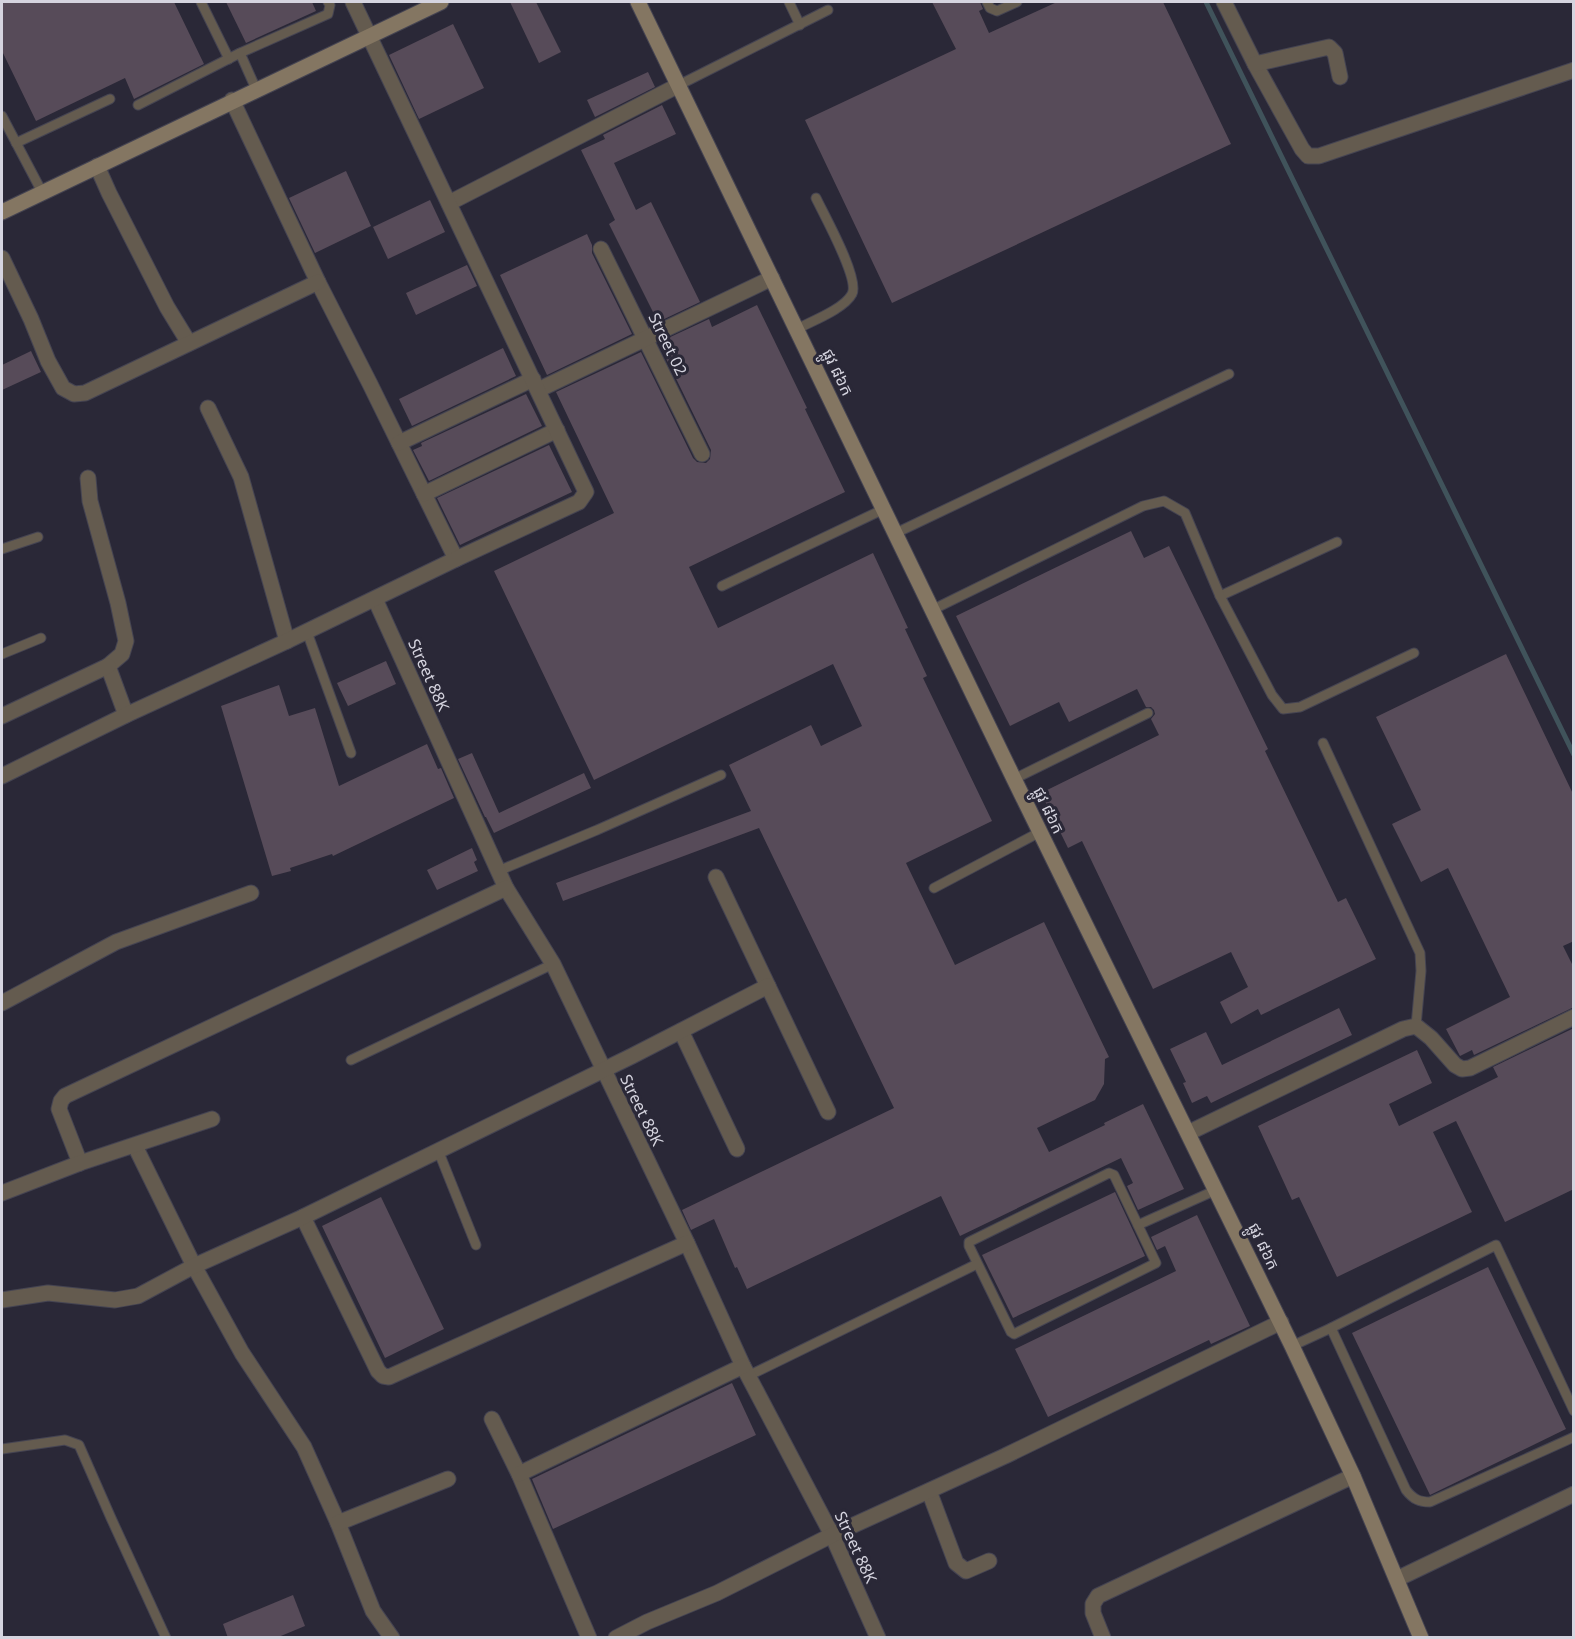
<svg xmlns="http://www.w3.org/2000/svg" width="1575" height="1639" viewBox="0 0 1575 1639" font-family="Georgia,'Noto Sans Khmer',serif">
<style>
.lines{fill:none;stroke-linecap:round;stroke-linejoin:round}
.stream{stroke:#40535b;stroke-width:5}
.building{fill:#574b59}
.lane-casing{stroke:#454452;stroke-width:11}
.street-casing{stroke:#454452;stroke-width:17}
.secondary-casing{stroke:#454452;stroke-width:17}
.lane{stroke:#645b4f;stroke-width:9}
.street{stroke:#645b4f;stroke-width:15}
.secondary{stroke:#847662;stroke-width:15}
.labels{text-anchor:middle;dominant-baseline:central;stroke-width:6;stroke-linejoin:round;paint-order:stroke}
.street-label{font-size:16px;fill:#d5d4df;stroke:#2a2837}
</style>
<rect width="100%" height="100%" fill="#2a2837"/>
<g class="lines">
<path class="stream" d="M1206,2L1574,755"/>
</g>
<g class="building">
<path d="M2,2H174L204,64L134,99L125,78L36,121L2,51Z"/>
<path d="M226,2H312L316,11L246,43Z"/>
<path d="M510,2H536L561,52L539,63Z"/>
<path d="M932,2H980L983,9L979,11L989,33L1057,2H1163L1231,144L892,303L805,120L956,49Z"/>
<path d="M453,24L484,88L419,119L389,55Z"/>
<path d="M648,72L655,87L595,117L587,100Z"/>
<path d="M662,105L676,134L614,163L636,210L651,202L700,302L658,322L609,224L615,220L581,150L605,139L603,135Z"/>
<path d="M346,171L371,226L315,253L289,198Z"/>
<path d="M430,200L445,232L388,259L373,227Z"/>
<path d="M587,234L592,245V253L632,334L547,375L500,275Z"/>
<path d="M467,265L477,286L416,315L406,293Z"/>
<path d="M757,305L807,408L805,409L845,492L689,567L718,628L873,553L908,628L905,629L927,676L923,678L992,821L906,863L955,965L1044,922L1109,1057L1105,1059L1104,1084L1095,1100L1037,1128L1049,1152L1105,1125L1104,1123L1143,1104L1184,1189L1138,1210L1127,1186L1133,1183L1121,1158L960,1236L941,1196L747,1289L737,1267L735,1268L714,1219L691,1230L682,1210L894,1108L759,828L563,901L556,883L751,811L729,765L811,725L821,746L862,726L833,664L594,780L494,571L614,513L556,392L641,352L693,458L697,462L706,463L710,459L711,450L661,348L669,344L666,339L709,319L712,327Z"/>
<path d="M503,348L516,376L412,426L399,399Z"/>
<path d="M31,351L41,372L2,390V365Z"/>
<path d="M526,394L542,426L429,481L413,450L422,446L421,443Z"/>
<path d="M549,445L572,492L460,545L437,498Z"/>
<path d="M1131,531L1144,558L1169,546L1268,749L1265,751L1338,902L1346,898L1376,959L1261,1015L1258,1009L1231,1024L1220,1002L1248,987L1231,952L1153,989L1082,841L1068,848L1041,793L1159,735L1151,719L1155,714L1154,710L1151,707H1146L1137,689L1069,722L1059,702L1010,726L956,616Z"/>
<path d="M1506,654L1574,796V941L1563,946L1574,968V1007L1474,1055L1472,1050L1460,1056L1446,1029L1510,997L1448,868L1421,882L1392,824L1421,810L1376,717Z"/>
<path d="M386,661L396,684L348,706L337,683Z"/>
<path d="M279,685L289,716L315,708L339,786L427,744L438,769L441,768L454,798L333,856L332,854L290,868L291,871L272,876L221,706Z"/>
<path d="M472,753L499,813L584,773L591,788L494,833L486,817H485L458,759Z"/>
<path d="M472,848L477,860L474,862L478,871L437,890L427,870Z"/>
<path d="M1339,1008L1352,1035L1211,1103L1207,1096L1192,1103L1183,1083L1186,1082L1170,1049L1206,1032L1222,1065Z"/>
<path d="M1574,1028V1189L1505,1222L1456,1121L1433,1132L1472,1212L1337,1277L1299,1197L1292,1200L1258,1126L1417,1050L1432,1083L1389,1104L1399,1126L1498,1077L1493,1067Z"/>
<path d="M1115,1192L1145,1256L1013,1318L982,1255Z"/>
<path d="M381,1197L444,1329L385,1358L322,1226Z"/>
<path d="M1197,1215L1250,1326L1211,1344L1209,1340L1048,1417L1015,1349L1176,1271L1165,1246L1157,1250L1151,1237Z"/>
<path d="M1488,1267L1566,1429L1430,1495L1352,1333Z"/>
<path d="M732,1383L756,1435L553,1529L532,1479Z"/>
<path d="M293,1595L305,1626L276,1638H228L223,1624Z"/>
</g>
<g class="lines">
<g class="lane-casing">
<g id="lane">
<path d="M201,2L229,59"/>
<path d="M789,2L800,25"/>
<path d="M987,2L990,8L997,11L1017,2"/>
<path d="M240,53L256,89"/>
<path d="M679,85L828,10"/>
<path d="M138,105L240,53L328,14L330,5L328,2"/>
<path d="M2,116L42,192"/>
<path d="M16,143L110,99"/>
<path d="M797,329C812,321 844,309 852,294C860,279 824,215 816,198"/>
<path d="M896,533L1229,374"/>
<path d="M2,549L38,537"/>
<path d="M722,586L884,509"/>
<path d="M1220,596L1337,542"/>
<path d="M932,610L1143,506L1164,501L1185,513L1220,596L1272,695L1283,709L1300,707L1414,653"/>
<path d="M307,632L351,753"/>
<path d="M2,654L41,638"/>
<path d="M1323,743L1420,953L1421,971L1416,1026"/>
<path d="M1014,779L1148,713"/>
<path d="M498,871L597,830L721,775"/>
<path d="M934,888L1040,832"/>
<path d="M351,1060L553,964"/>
<path d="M438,1150L476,1245"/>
<path d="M1109,1173L1114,1175L1156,1263L1014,1334L1011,1332L969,1246V1242Z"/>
<path d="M1138,1225L1216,1190"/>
<path d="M1331,1328L1406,1490C1413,1499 1419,1502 1430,1502L1574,1437"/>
<path d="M1292,1346L1331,1328L1496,1245L1574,1411"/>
<path d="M748,1376L977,1264"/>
<path d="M2,1449L65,1440L79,1445L111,1518L166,1638"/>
</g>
</g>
<g class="street-casing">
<g id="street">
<path d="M1224,2L1255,64L1302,149L1308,156H1319L1574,70"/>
<path d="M1255,64L1329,47L1335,53L1340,77"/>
<path d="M232,100L318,282L370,384L456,559"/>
<path d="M97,166L109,193L167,307L189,343"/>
<path d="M449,203L679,85"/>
<path d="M601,249L702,454"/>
<path d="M2,258L31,319L48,361L63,388L74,394L85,393L318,282"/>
<path d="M538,390L772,278"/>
<path d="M208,408L241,477L287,641"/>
<path d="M399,443L533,379"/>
<path d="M88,478L90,501L118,603L126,641L122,654L108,666L126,715"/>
<path d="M424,494L557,430"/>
<path d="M375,599L506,888L553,964L687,1243L743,1366L832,1535L878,1638"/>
<path d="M2,716L108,666"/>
<path d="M2,776L126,715L287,641L456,559L579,502L586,492L353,2"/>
<path d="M716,877L828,1112"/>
<path d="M2,1003L116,942L251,893"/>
<path d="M681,1031L737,1149"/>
<path d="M1188,1133L1403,1029L1416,1026L1431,1038L1455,1065L1462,1069L1470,1068L1574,1017"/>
<path d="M135,1146L194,1266L242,1353L304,1447L338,1523L373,1611L392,1638"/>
<path d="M80,1163L59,1109L61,1101L65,1096L506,888"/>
<path d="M2,1193L80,1163L212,1119"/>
<path d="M303,1217L378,1371L383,1376L389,1377L687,1243"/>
<path d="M2,1300L48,1293L115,1300L138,1296L194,1266L303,1217L632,1056L768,986"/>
<path d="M492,1419L519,1474L589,1638"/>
<path d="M519,1474L743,1366"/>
<path d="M929,1491L956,1563L966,1571L989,1561"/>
<path d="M338,1523L448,1479"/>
<path d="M1397,1579L1574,1494"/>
<path d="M616,1638L647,1622L717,1593L832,1535L1005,1456L1281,1322"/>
<path d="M1103,1638L1093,1613V1604L1098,1596L1353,1476"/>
</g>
</g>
<g class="secondary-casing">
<g id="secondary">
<path d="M638,2L1014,779L1292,1346L1353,1476L1421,1638"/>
<path d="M2,212L441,2"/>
</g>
</g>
<use href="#lane" class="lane"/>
<use href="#street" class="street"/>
<use href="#secondary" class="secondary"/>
</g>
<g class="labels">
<g class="street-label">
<text transform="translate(668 344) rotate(64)">Street 02</text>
<text transform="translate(838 372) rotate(64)">ផ្លូវ ៨៦ក</text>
<text transform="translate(429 675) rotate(66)">Street 88K</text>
<text transform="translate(1049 810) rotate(64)">ផ្លូវ ៨៦ក</text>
<text transform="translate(642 1110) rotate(64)">Street 88K</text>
<text transform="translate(1264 1246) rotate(64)">ផ្លូវ ៨៦ក</text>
<text transform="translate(856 1547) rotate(65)">Street 88K</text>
</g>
</g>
<rect width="1575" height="1639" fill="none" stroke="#d5d4df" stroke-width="6"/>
</svg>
